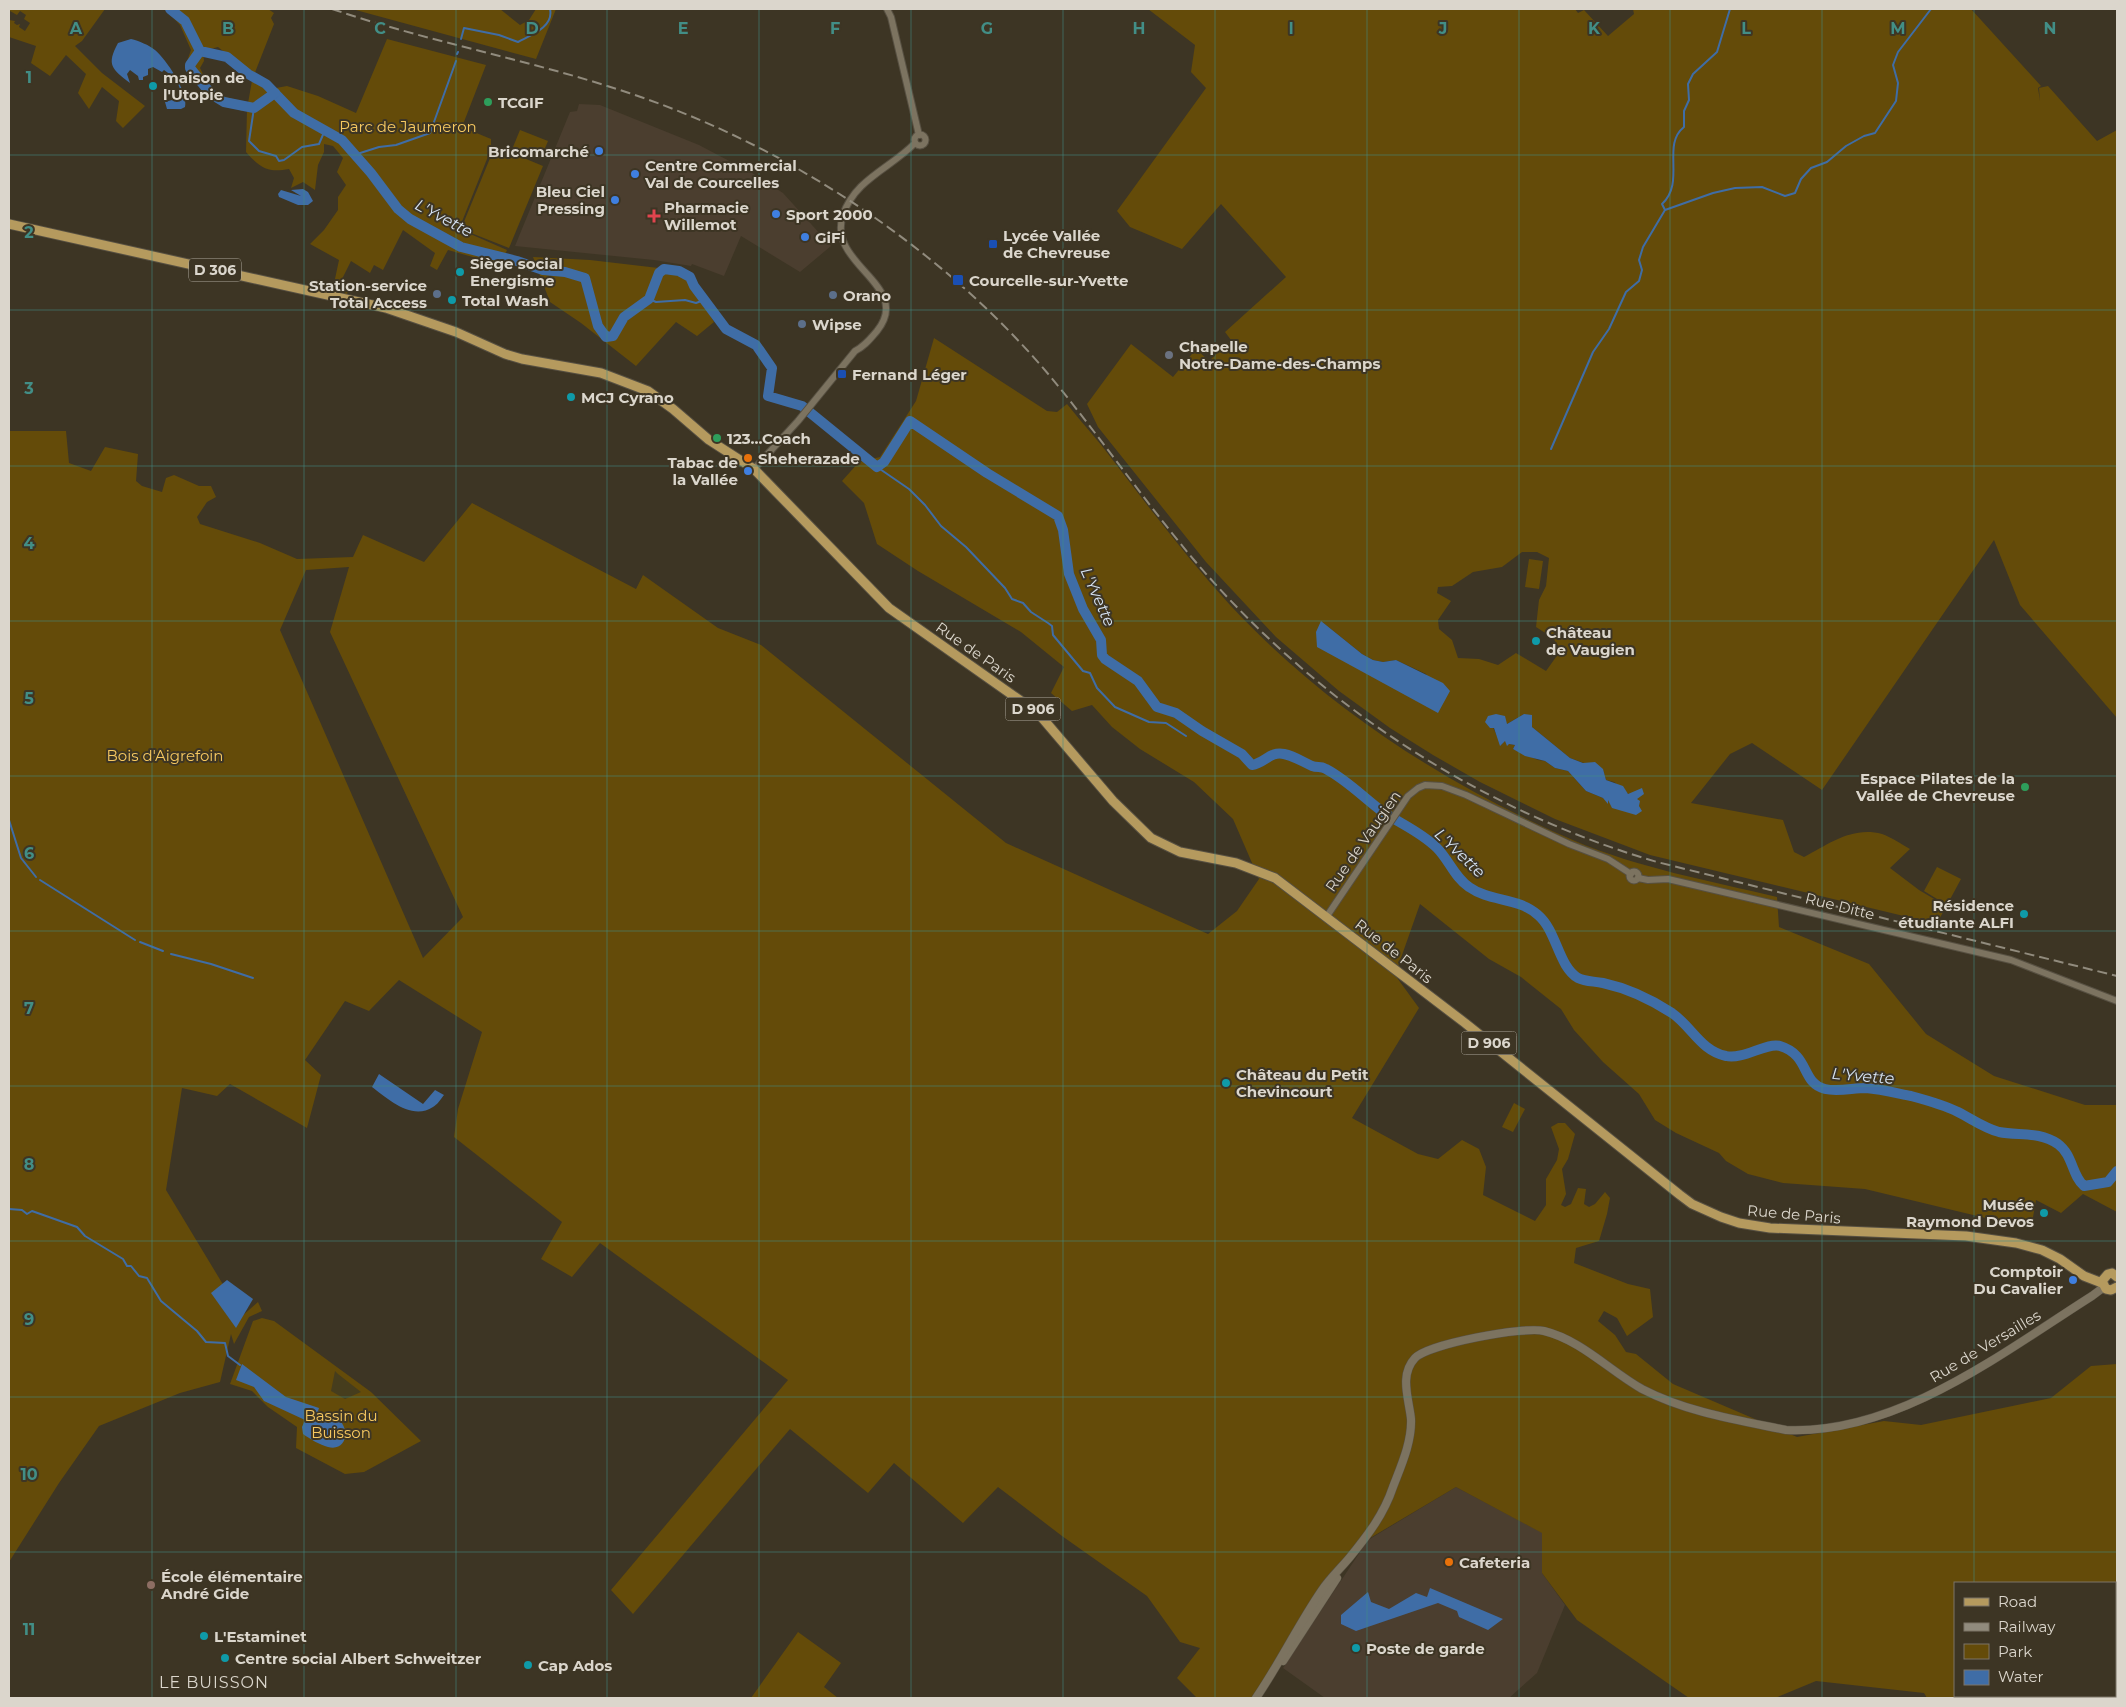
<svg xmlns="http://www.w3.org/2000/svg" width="2126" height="1707" viewBox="0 0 2126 1707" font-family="Montserrat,sans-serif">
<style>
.commercial{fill:#4b3e2f}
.green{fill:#644b09;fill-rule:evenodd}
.sand{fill:#463d1d}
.water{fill:#3f6da6}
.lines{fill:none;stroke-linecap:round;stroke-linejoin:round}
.stream{stroke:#3f6da6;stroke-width:2}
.river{stroke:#3f6da6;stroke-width:10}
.tertiary-casing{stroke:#575042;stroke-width:8}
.secondary-casing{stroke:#575042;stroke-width:9}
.primary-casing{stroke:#575042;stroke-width:11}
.tertiary{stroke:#7c7360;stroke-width:6}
.secondary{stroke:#7c7360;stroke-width:8}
.primary{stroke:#b59a5e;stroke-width:9}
.rail{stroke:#918b7d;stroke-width:2;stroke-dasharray:10 5;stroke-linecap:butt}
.grid{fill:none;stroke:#428e86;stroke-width:1;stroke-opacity:0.55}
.culture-dot{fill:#0f9aa8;stroke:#3d3524;stroke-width:2}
.leisure-dot{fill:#2e9e5b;stroke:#3d3524;stroke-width:2}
.shop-dot{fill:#3f7fe0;stroke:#3d3524;stroke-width:2}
.health-dot{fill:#e0444e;stroke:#3d3524;stroke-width:2}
.transit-dot{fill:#1a4fb4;stroke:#3d3524;stroke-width:2}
.service-dot{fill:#5c6f8a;stroke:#3d3524;stroke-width:2}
.worship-dot{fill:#6b7280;stroke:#3d3524;stroke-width:2}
.food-dot{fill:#e8710a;stroke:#3d3524;stroke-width:2}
.education-dot{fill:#8d6e63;stroke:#3d3524;stroke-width:2}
.labels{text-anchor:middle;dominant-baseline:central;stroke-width:4;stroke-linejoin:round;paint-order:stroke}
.shield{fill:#3d3524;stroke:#aca69a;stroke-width:1}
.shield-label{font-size:14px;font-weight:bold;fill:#dbd6cc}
.poi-label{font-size:15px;font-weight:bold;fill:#dbd6cc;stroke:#3d3524;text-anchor:start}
.park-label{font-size:15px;fill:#f7c960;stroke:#3d3524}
.street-label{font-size:15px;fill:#dbd6cc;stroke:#3d3524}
.water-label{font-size:16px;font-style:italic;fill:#d7e4f4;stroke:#3d3524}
.neighbourhood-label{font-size:16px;letter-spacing:1px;fill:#dbd6cc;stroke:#3d3524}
.grid-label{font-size:16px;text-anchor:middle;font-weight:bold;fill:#428e86;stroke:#3d3524;stroke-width:4;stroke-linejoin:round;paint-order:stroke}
</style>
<rect width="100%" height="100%" fill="#3d3524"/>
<g class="commercial">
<path d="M579,104L600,105L699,145L752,173L783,193L831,246L800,272L741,236L724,276L692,264L691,266L654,260L515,246L570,112L577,111Z"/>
<path d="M1456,1487L1543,1533L1542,1573L1565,1605L1537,1673L1509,1698H1325L1283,1668L1368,1540Z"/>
</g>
<g class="green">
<path d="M9,9H105L82,41L75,46L102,73L145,106L123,128L116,121L119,101L102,87L89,109L78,93L86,74L66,55L50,76L31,63L36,46L9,37V20L15,21L14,23L17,25L20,24L19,27L25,31L30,23L24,19L26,15L20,11L17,15L10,11L9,13Z"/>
<path d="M165,9H268L274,13L271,18L274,24L254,75L276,88L287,86L318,96L356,113L387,39L486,65L462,127L491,139V149L459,229L507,250L501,265L448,250L437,270L430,266L435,253L403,230L383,270L374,265L370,273L351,261L340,283L348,288L347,296L332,293L339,260L310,244L324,230L338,210V197L346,185L337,172L343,158L333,146L324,144V152L318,165L315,190L303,182L291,188L294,178L289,169C268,173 260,168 246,152L247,109L253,75L218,47L203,51L204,61L200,68C214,96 214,94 244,102L242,111L207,96L185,67L191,50L180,25Z"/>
<path d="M352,9H500L520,25L529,20L536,9H556L536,59Z"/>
<path d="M1148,9H1575L1578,13L1584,10L1608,36L1634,14L1633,9H1971L2041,86L2038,88L2040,101L2039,88L2048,86L2097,141L2117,130V718L2020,605L1994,540L1822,790L1752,743L1730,754L1691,803L1783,820L1794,852L1804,857C1829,844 1852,826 1882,834C1891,837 1901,844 1910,849L1890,868L1919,890L1946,906L1937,924L1650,855L1555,819L1480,782L1433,755L1390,728L1339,691L1276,637L1206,562L1098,427L1087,404L1131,344L1173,377L1196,349L1209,361L1231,340L1225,332L1286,277L1221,204L1182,249L1130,227L1117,211L1206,88L1191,72L1195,45ZM1522,552H1537L1549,558L1546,586L1539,600L1536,627L1553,638L1561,650L1546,671L1516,653L1498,665L1479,659L1458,658L1452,640L1439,629L1438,620L1451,601L1437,593L1438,587L1452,586L1473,572L1502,567ZM1321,621L1362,654L1373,660L1383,662L1396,660L1426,674L1438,712L1409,696ZM1524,714L1532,727L1570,758L1603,770L1606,780L1614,782L1639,803V806L1603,798L1586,791L1568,771L1555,768L1545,761L1538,760L1513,749L1515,745L1509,744L1505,740L1501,745L1488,716L1507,724Z"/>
<path d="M520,130L548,141L541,158L513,147Z"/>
<path d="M495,146L543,166L509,248L461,229Z"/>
<path d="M533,257L590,260L667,269L690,281L714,322L697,336L676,322L636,366L581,323L550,302Z"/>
<path d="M934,338L1047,411L1057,412L1067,404C1082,423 1098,440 1112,459C1150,509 1188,559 1230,605C1325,707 1447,786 1575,841C1639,868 1710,881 1777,897L1779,927L1869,964L1926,1034L1994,1076L2085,1105H2117V1212L2083,1194L2061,1213L2036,1200L2032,1223L1994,1220L1865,1189L1783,1183L1748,1174L1726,1161L1719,1153L1676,1133L1655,1120L1639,1094L1603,1062L1574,1030L1561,1009L1521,977L1489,959L1420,904L1395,975L1419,1008L1352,1118L1418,1154L1438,1159L1462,1140L1479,1149L1486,1167L1483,1195L1535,1221L1546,1205V1179L1557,1160L1559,1149L1551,1127L1558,1123H1565L1575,1134L1568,1159L1562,1169L1566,1194L1561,1205L1565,1207L1571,1204L1578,1188L1586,1189L1584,1204L1589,1207L1595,1204L1605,1192L1610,1198L1607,1214L1599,1241L1576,1248L1574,1263L1628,1284L1650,1289L1653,1317L1627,1336L1617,1318L1604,1311L1598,1321L1615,1335L1626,1352L1636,1354L1673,1384L1797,1437L1884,1421L1921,1425L2051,1398L2091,1366L2117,1364V1698H1927L1924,1693L1816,1681L1775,1698H1689L1577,1620L1542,1573V1533L1456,1487L1355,1547L1252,1698H1197L1177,1678L1200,1648L1180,1642L1147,1596L1062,1536L998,1487L963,1523L894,1463L868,1493L790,1429L633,1614L611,1590L788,1380L600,1243L572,1277L541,1259L562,1222L454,1137L458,1109L482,1032L399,980L369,1011L345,1001L305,1060L321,1075L307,1128L230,1084L217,1096L182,1088L166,1190L242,1316L258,1302L262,1311L249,1317L234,1344L231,1334L220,1382L180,1393L99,1426L59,1483L9,1562V431H66L69,463L91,471L105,447L138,454L136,481L142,486L162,492L166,478L174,475L199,486H211L216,497L207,502L197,517L200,524L260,543L297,559L353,557L363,535L424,562L472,503L636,589L643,575L718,628L761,645L1006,843L1208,934L1237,911L1259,879L1233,819L1194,782L1140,749L1112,727L1092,705L1072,711L1051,693L1064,667L1021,632L918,571L877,544L864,503L842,481L859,462L880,457L916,401ZM349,567L330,632L463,917L423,958L280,630L306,570ZM1955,1583H2115V1696H1955Z"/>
<path d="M1529,559L1543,561L1539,589L1525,587Z"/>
<path d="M1937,867L1961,879L1947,905L1924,891Z"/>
<path d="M1514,1103L1525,1109L1513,1132L1502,1127Z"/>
<path d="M262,1318L274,1321L371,1392L421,1441L364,1472L345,1474L296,1448L297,1427L268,1407L252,1391L230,1384L253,1321Z"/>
<path d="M798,1632L841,1663L824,1687L838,1698H751Z"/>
</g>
<path class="sand" d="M335,1371L338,1374L361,1392L345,1399L331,1391Z"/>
<g class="water">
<path d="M131,39C139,41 149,45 155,50C166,59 189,93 185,107L181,109H167L165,102L179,98C184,86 173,76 164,70L162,72L153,67L148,69V75L143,77V80H139L138,76L130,70L127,74L130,83C112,69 106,65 118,43Z"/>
<path d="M303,189L308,192L313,201L308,205H298L279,197L278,194L281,190L301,196L291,190Z"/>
<path d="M1321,621L1362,654L1373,660L1383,662L1396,660L1443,683L1450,691L1438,713L1317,647L1316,632Z"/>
<path d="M1496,714L1505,716L1507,724L1524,714L1532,715V727L1570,758L1583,763L1595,762L1603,769L1606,780L1623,786L1628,794L1642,788L1644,794L1637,799L1640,801L1639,806L1642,811L1636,815L1612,808L1608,800V804L1603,798L1586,791L1568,771L1555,768L1545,761L1525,756L1513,749L1515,745L1509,744L1507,746L1505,741L1500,746L1494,728H1490L1485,722L1488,716Z"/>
<path d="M379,1074L423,1104L435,1090L444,1095C441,1099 437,1105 433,1107C412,1121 388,1099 372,1087Z"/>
<path d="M227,1280L253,1299L236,1328L211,1293Z"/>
<path d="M242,1364L286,1397L319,1408L318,1411C324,1413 331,1415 337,1418C351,1428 347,1452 328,1447C320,1445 310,1439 303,1434L302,1427L305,1420L264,1401L254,1387L236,1380Z"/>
<path d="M1430,1588L1503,1619L1488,1630L1459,1617L1457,1611L1438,1603L1356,1631L1341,1624V1615L1368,1592L1371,1602L1389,1609L1416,1593L1427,1597Z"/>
</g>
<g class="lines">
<g class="stream">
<path d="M461,39L464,28L499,35L518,42C531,35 554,27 550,9"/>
<path d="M457,54L458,52"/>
<path d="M254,108L249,141L259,151L276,156L279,161L284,160L302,147L319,144L325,130"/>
<path d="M354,155L379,147L396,145L430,133L456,61"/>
<path d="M1665,210L1662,204C1686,182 1661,145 1684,127V111L1689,100L1688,84L1693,74L1717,52L1730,9"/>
<path d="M649,299L656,302L685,300L696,303L704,300"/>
<path d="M1551,449L1593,352L1609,329L1626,292L1639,281L1642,270L1639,260L1643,247L1665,210L1713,193L1735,188L1762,187L1785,196L1795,193L1801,179L1811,168L1827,162L1846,146L1864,136L1875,133L1896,101L1898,83L1893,65L1898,52L1931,9"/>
<path d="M877,467L909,489L925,505L941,526L966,547L1005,588L1012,599L1023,603L1031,612L1048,623L1052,626L1053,635L1083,671L1090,673L1097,688L1115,707L1149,722L1166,723L1186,736"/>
<path d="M9,820L21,858L36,877"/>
<path d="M40,880L135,940"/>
<path d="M140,942L163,951"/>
<path d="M171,954L211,964L253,978"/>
<path d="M9,1209L22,1210L27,1214L32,1211L77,1227L85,1236L123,1259L127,1266H131L139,1276L147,1278L161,1301L197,1331L206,1342L225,1343L228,1356L240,1365"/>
</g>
<g class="river">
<path d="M170,9L185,21L200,51L227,57L248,74L266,84L294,113L342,140L371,173L398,209L410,219L461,247L517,261L543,270L565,272L585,278L598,326L606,337L613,336L624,317L649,299L659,273L664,269L679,271L690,277L694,286L726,329L756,345L772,368L768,396L802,406L877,467L884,462L910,421L987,473L1058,516L1063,530L1069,574L1083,609L1101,640L1102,655L1105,659L1138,681L1157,707L1176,713L1202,731L1242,754L1252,765C1265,763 1270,751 1284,754C1294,756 1303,762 1312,766C1318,768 1321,766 1326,769C1347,780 1364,798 1383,812C1401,824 1421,832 1437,848C1449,860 1455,878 1469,887C1490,902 1518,897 1538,915C1557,931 1558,966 1578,978C1586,982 1594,981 1603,983C1626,988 1652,1000 1672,1013C1692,1027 1701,1051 1726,1056C1743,1060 1767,1042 1780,1046C1810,1055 1801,1083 1825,1089C1838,1092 1853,1088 1866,1088C1880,1089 1896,1093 1911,1096C1926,1100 1944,1105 1958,1112C1972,1119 1984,1128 1999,1132C2019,1136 2039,1131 2058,1144C2073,1155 2072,1176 2084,1186L2108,1182L2117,1171"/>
<path d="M200,51L190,65V68L211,94L224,102L254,108L275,93"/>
</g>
<g class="tertiary-casing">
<g id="tertiary">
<path d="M887,9L891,17L919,135"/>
<circle cx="920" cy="140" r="5.5"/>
<path d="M754,469L798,421L855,351C865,346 870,339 877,331C914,285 826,265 843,215C855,179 891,168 915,143"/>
<circle cx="1634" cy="876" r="4.5"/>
<path d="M1638,878L1648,880L1668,879L2011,960L2117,1001"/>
<path d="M1327,916L1408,796L1418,788L1425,785L1442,786L1466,795L1569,844L1608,859L1631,874"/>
</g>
</g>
<g class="secondary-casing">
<g id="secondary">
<path d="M1283,1661L1337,1578"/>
<path d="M1256,1698C1280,1663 1298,1625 1322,1590C1330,1578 1341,1568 1350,1557C1368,1535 1384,1514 1393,1487C1401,1466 1412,1442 1411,1419C1409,1399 1399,1375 1415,1358C1428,1344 1524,1326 1544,1331C1581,1340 1610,1371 1642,1389C1686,1412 1737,1420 1786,1430C1897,1435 2002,1353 2092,1296L2104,1287"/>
</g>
</g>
<g class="primary-casing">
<g id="primary">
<path d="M9,224L386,308L456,332L505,354L522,359L601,373L648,391L673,409L709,440L754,469L889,608L1038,713L1113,801L1151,838L1180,852L1236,863L1275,878L1465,1023L1680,1195L1692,1204L1721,1217L1739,1223L1770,1228L1966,1236L2016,1243L2042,1250L2060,1259L2084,1276L2102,1283"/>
<path d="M2117,1277L2112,1273L2108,1274L2102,1281L2106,1289L2111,1290L2117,1287"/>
</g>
</g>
<use href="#tertiary" class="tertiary"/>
<use href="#secondary" class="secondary"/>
<use href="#primary" class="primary"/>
<path class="rail" d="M332,9C429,42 531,60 629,93C737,129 837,185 926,256C975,295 1020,339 1059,387C1105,444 1147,504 1194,560C1316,703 1476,809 1657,862L2117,976"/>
</g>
<path class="grid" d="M152,9V1698M304,9V1698M456,9V1698M607,9V1698M759,9V1698M911,9V1698M1063,9V1698M1215,9V1698M1367,9V1698M1519,9V1698M1670,9V1698M1822,9V1698M1974,9V1583M9,155H2117M9,310H2117M9,466H2117M9,621H2117M9,776H2117M9,931H2117M9,1086H2117M9,1241H2117M9,1397H2117M9,1552H2117M1974,1696V1698"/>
<g class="culture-dot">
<circle cx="153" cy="86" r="5"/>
<circle cx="460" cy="272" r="5"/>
<circle cx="452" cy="300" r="5"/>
<circle cx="571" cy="397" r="5"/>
<circle cx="1536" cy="641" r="5"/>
<circle cx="2024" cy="914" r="5"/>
<circle cx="1226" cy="1083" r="5"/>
<circle cx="2044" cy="1213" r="5"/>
<circle cx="204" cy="1636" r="5"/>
<circle cx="1356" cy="1648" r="5"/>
<circle cx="225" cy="1658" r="5"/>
<circle cx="528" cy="1665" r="5"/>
</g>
<g class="leisure-dot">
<circle cx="488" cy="102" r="5"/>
<circle cx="717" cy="438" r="5"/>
<circle cx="2025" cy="787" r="5"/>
</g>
<g class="shop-dot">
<circle cx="599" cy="151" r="5"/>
<circle cx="635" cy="174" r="5"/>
<circle cx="615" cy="200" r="5"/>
<circle cx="776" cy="214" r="5"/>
<circle cx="805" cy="237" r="5"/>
<circle cx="748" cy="471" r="5"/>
<circle cx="2073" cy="1280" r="5"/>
</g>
<path class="health-dot" d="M651.5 208.5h5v5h5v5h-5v5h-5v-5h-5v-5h5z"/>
<g class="transit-dot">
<rect x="988" y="239" width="10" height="10" rx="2.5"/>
<rect x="952" y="274" width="12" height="12" rx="2.5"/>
<rect x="837" y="369" width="10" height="10" rx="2.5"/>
</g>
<g class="service-dot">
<circle cx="437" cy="294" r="5"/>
<circle cx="833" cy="295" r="5"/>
<circle cx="802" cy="324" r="5"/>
</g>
<circle class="worship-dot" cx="1169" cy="355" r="5"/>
<g class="food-dot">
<circle cx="748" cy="458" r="5"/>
<circle cx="1449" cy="1562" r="5"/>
</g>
<circle class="education-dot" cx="151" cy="1585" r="5"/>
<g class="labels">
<g class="shield">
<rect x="189" y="258.5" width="52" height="23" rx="4"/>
<rect x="1005.5" y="697.5" width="55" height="23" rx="4"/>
<rect x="1461.5" y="1031.5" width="55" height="23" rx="4"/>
</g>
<g class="shield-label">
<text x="215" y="270">D 306</text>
<text x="1033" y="709">D 906</text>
<text x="1489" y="1043">D 906</text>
</g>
<g class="poi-label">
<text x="163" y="77">maison de<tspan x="163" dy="17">l'Utopie</tspan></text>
<text x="498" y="102">TCGIF</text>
<text x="589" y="151" text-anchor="end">Bricomarché</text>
<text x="645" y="165">Centre Commercial<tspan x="645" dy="17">Val de Courcelles</tspan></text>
<text x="605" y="191" text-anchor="end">Bleu Ciel<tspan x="605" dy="17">Pressing</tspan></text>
<text x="664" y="207">Pharmacie<tspan x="664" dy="17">Willemot</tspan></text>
<text x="786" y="214">Sport 2000</text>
<text x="1003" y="235">Lycée Vallée<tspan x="1003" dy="17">de Chevreuse</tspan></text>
<text x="815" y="237">GiFi</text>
<text x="470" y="263">Siège social<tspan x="470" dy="17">Energisme</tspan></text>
<text x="969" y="280">Courcelle-sur-Yvette</text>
<text x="427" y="285" text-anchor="end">Station-service<tspan x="427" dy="17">Total Access</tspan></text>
<text x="843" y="295">Orano</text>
<text x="462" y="300">Total Wash</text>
<text x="812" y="324">Wipse</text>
<text x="1179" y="346">Chapelle<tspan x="1179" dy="17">Notre-Dame-des-Champs</tspan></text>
<text x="852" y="374">Fernand Léger</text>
<text x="581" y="397">MCJ Cyrano</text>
<text x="727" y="438">123...Coach</text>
<text x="758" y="458">Sheherazade</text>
<text x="738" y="462" text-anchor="end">Tabac de<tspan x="738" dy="17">la Vallée</tspan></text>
<text x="1546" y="632">Château<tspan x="1546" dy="17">de Vaugien</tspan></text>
<text x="2015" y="778" text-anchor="end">Espace Pilates de la<tspan x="2015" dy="17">Vallée de Chevreuse</tspan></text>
<text x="2014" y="905" text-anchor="end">Résidence<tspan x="2014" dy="17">étudiante ALFI</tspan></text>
<text x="1236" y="1074">Château du Petit<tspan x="1236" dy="17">Chevincourt</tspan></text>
<text x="2034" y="1204" text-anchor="end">Musée<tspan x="2034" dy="17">Raymond Devos</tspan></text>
<text x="2063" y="1271" text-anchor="end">Comptoir<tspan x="2063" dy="17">Du Cavalier</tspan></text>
<text x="1459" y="1562">Cafeteria</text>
<text x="161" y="1576">École élémentaire<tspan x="161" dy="17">André Gide</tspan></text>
<text x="214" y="1636">L'Estaminet</text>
<text x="1366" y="1648">Poste de garde</text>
<text x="235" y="1658">Centre social Albert Schweitzer</text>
<text x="538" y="1665">Cap Ados</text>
</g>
<g class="park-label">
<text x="408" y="126">Parc de Jaumeron</text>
<text x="165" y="755">Bois d'Aigrefoin</text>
<text x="341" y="1415">Bassin du<tspan x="341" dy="17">Buisson</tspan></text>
</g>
<g class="street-label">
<text transform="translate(976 652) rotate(35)">Rue de Paris</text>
<text transform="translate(1363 841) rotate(-55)">Rue de Vaugien</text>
<text transform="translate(1840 906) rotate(14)">Rue Ditte</text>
<text transform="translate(1394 951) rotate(38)">Rue de Paris</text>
<text transform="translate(1794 1214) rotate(5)">Rue de Paris</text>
<text transform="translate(1985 1346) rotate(-31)">Rue de Versailles</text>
</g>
<g class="water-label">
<text transform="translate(444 218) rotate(28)">L'Yvette</text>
<text transform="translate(1098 597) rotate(66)">L'Yvette</text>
<text transform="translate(1460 853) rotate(44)">L'Yvette</text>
<text transform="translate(1863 1076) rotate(5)">L'Yvette</text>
</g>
<g class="neighbourhood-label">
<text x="214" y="1682">LE BUISSON</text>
</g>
</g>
<g class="grid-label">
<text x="76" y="34">A</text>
<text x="228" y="34">B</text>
<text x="380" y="34">C</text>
<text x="532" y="34">D</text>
<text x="683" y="34">E</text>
<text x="835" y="34">F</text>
<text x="987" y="34">G</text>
<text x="1139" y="34">H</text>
<text x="1291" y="34">I</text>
<text x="1443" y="34">J</text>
<text x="1594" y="34">K</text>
<text x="1746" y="34">L</text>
<text x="1898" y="34">M</text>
<text x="2050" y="34">N</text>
<text x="29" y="83">1</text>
<text x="29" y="238">2</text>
<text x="29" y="394">3</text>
<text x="29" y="549">4</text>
<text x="29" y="704">5</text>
<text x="29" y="859">6</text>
<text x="29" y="1014">7</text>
<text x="29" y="1170">8</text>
<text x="29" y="1325">9</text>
<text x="29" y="1480">10</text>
<text x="29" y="1635">11</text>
</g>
<rect width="2126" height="1707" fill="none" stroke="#dbd6cc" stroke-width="20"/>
<rect x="1954" y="1582" width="162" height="115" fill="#3d3524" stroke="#7c7567"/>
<rect x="1964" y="1598" width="25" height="8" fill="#b59a5e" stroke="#7c7567"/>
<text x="1998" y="1607" font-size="15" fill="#dbd6cc">Road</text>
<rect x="1964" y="1623" width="25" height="8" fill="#918b7d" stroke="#7c7567"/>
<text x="1998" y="1632" font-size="15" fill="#dbd6cc">Railway</text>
<rect x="1964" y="1644" width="25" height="15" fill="#644b09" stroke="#7c7567"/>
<text x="1998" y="1657" font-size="15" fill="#dbd6cc">Park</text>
<rect x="1964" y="1670" width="25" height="15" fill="#3f6da6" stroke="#7c7567"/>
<text x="1998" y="1682" font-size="15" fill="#dbd6cc">Water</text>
</svg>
